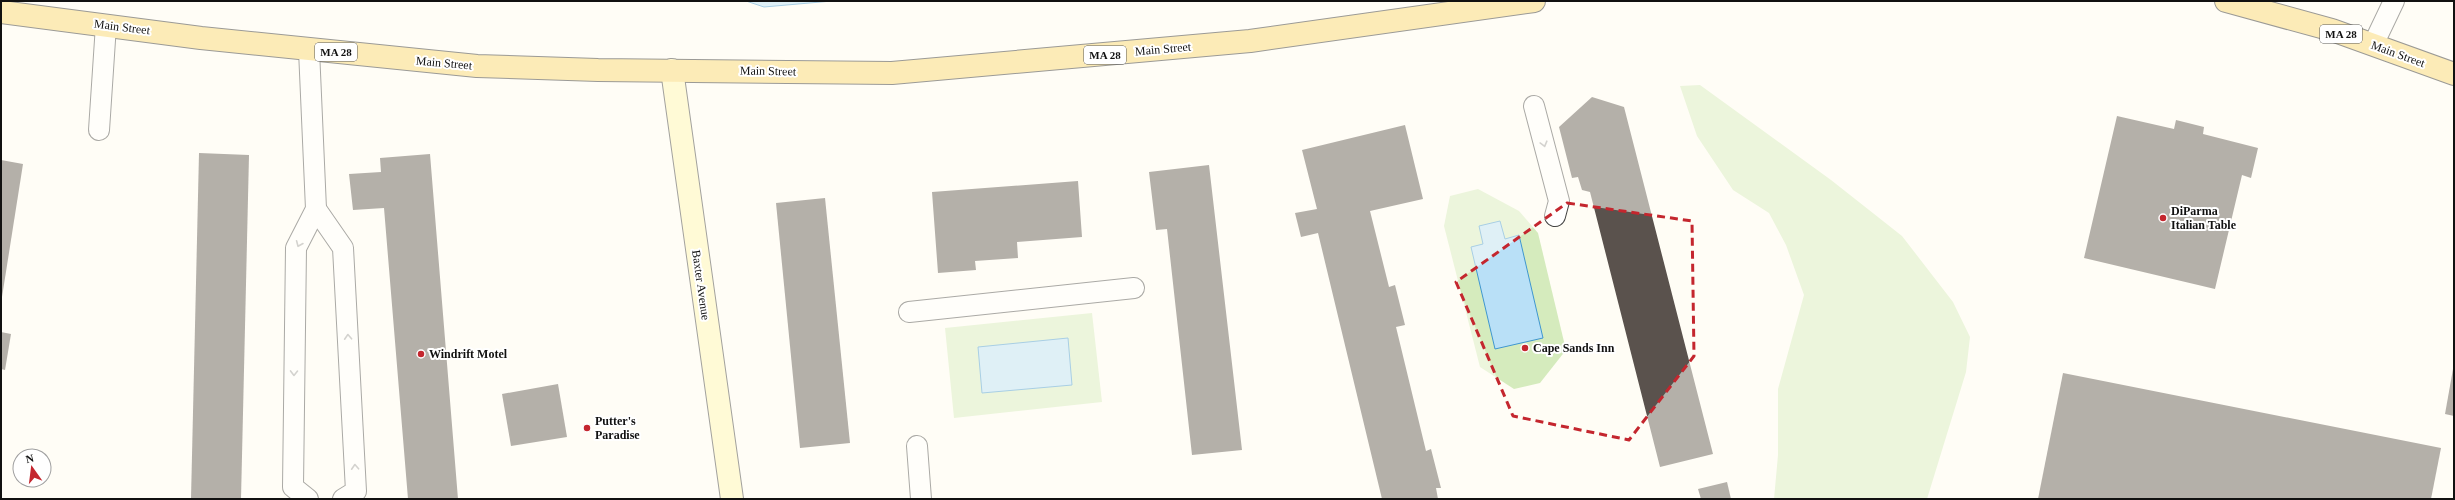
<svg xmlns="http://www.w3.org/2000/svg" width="2455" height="500" viewBox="0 0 2455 500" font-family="'Times New Roman',serif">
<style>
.green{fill:#d5ebbd}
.water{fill:#b9e0f7;stroke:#3f96cf}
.building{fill:#5a524d}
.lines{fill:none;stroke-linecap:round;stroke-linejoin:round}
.lane-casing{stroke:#444;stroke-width:22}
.secondary-casing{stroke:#333;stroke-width:24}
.primary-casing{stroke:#222;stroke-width:24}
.lane{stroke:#fff;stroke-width:20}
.secondary{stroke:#fff6b0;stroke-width:22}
.primary{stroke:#f9d66b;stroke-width:22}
.oneway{stroke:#a0a0a0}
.marked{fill:none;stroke:#c4262e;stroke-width:3;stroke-dasharray:8 5;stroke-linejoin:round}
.poi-dot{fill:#c4262e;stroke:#fff;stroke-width:1.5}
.labels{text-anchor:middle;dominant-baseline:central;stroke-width:4;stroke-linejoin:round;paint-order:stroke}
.shield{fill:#fff;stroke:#585858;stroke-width:1}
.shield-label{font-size:11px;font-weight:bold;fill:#111}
.street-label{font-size:12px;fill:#111;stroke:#fff}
.poi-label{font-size:12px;font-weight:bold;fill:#111;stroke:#fff;text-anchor:start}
</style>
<rect width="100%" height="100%" fill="#fffdf5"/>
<g class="green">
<path d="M1700,85L1831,180L1902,236L1953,302L1970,337L1966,372L1927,499H1774L1778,455V389L1804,295L1786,245L1769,213L1733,190L1697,136L1680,86Z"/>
<path d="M1478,189L1519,211L1538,233L1566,350L1540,383L1514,389L1480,367L1444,226L1450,196Z"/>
<path d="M1092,313L1102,402L954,418L945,328Z"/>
</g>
<g class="water">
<path d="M746,1H832L764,7Z"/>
<path d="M1500,221L1505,239L1519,235L1543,338L1495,349L1471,247L1483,244L1479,226Z"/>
<path d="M1068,338L1072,385L982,393L978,347Z"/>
</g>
<g class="building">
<path d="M1592,97L1624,107L1713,454L1660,467L1590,192L1582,190L1578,177L1572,178L1559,127Z"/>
<path d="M2117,116L2174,129L2176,120L2204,127L2203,134L2258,148L2251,178L2242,175L2215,289L2084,258Z"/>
<path d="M1405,125L1423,199L1370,211L1389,287L1395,285L1405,325L1396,327L1426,451L1431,449L1441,488H1436L1438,499H1382L1318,233L1301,237L1295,213L1317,209L1302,150Z"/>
<path d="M199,153L249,155L241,499H191Z"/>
<path d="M430,154L458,499H408L384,208L353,210L349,174L381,172L380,158Z"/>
<path d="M1,160L23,164L2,297H1Z"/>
<path d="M1209,165L1242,450L1192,455L1167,229L1156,230L1149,172Z"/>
<path d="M1078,181L1082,237L1017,242L1018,258L975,261L976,270L938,273L932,192Z"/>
<path d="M825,198L850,443L800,448L776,203Z"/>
<path d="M1,332L11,334L5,370L1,369Z"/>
<path d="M2453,369H2454V416L2445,414Z"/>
<path d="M2063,373L2441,448L2431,499H2038Z"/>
<path d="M558,384L567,437L511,446L502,394Z"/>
<path d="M1727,482L1731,499H1701L1698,489Z"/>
</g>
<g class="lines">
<g class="lane-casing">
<g id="lane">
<path d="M2373,45L2394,1"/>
<path d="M1534,106L1559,201L1555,216"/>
<path d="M99,130L106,25"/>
<path d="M316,209L343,248L356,491L343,499"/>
<path d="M909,312L1134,288"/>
<path d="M917,446L921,499"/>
<path d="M308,499L293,487L296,248L316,209L309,50"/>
</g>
</g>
<g class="secondary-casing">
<path id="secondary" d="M672,70L732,499"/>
</g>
<g class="primary-casing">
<g id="primary">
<path d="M2226,1L2332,30L2454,74"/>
<path d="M1,12L201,38L477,66L598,70L892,73L1250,41L1534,1"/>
</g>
</g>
<use href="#lane" class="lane"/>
<use href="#secondary" class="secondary"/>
<use href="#primary" class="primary"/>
</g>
<defs><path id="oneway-chevron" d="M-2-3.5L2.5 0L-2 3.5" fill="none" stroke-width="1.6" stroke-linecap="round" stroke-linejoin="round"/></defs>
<g class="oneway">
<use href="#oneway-chevron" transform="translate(1544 144) rotate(75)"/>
<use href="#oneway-chevron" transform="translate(299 244) rotate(113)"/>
<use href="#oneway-chevron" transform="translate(348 337) rotate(-93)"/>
<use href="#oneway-chevron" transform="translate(294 373) rotate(91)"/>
<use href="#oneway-chevron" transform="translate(355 467) rotate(-93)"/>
</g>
<path d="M0 0H2455V500H0ZM1567,203L1692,221L1694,356L1629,440L1513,416L1456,282Z" fill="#fffdf5" fill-opacity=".55" fill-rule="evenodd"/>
<path class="marked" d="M1567,203L1692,221L1694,356L1629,440L1513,416L1456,282Z"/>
<g class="poi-dot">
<circle cx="2163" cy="218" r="4"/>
<circle cx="1525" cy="348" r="4"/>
<circle cx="421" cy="354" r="4"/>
<circle cx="587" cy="428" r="4"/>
</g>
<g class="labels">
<g class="shield">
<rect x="2320" y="25" width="42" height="18" rx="3"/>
<rect x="315" y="43" width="42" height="18" rx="3"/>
<rect x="1084" y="46" width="42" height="18" rx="3"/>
</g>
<g class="shield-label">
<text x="2341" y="34">MA 28</text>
<text x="336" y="52">MA 28</text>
<text x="1105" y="55">MA 28</text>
</g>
<g class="street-label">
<text transform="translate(122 27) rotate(7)">Main Street</text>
<text transform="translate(1163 49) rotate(-5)">Main Street</text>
<text transform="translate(2398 54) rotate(20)">Main Street</text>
<text transform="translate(444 63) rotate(5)">Main Street</text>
<text transform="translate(768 71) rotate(1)">Main Street</text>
<text transform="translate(701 285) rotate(82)">Baxter Avenue</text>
</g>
<g class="poi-label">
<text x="2171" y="211">DiParma<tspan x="2171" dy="14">Italian Table</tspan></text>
<text x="1533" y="348">Cape Sands Inn</text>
<text x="429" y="354">Windrift Motel</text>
<text x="595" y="421">Putter's<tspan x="595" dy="14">Paradise</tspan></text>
</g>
</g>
<rect width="2455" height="500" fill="none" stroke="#111111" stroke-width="4"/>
<g transform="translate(32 468) rotate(346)"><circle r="19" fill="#ffffff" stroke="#a0a0a0"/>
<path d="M0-3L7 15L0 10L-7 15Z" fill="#c4262e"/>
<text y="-6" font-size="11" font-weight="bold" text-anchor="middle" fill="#111111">N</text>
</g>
</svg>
